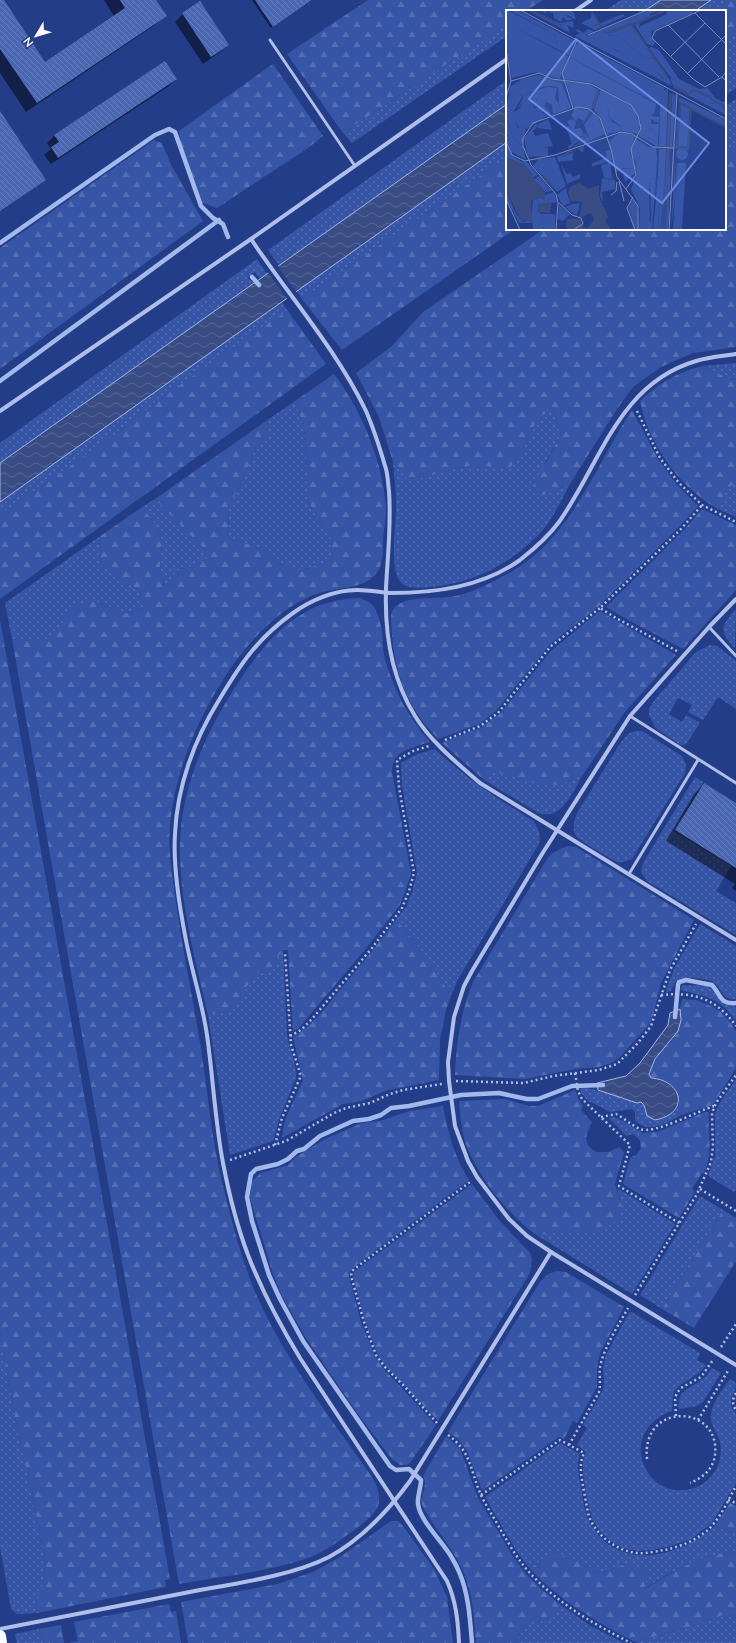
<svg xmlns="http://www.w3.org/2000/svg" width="736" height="1643" viewBox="0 0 736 1643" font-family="Lato,sans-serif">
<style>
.grass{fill:url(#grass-dots)}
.forest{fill:url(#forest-firs)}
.water{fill:url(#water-waves);stroke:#a3b8eb}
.pier{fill:#233d89}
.shadow{fill:#0007}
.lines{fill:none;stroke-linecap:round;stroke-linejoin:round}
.stream{stroke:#a3b8eb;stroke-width:4.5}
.building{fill:url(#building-back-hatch)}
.path{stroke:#afbfea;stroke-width:2.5;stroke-dasharray:2 3;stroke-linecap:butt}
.lane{stroke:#afbfea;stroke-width:3}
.street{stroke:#afbfea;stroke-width:4}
.highway{stroke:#fff;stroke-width:12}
.inset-river{fill:none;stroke:#394c84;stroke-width:2}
.inset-road{fill:none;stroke:#7b8bb8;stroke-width:1}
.view{fill:#6c8ce6;fill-opacity:0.15;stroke:#6c8ce6;stroke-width:2}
.inset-edge{fill:none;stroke:#fff;stroke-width:2}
</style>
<defs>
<pattern id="grass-dots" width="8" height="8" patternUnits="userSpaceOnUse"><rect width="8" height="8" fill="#3755a6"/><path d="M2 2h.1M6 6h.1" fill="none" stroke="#556eb3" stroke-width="1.8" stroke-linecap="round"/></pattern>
<pattern id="forest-firs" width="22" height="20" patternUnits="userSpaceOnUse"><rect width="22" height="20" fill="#3755a6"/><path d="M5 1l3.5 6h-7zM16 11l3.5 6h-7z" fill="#556eb3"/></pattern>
<pattern id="water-waves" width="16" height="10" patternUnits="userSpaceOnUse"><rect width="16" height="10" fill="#394c84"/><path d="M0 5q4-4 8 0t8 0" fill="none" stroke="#576796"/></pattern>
<pattern id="building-back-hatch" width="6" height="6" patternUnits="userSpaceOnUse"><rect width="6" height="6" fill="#4b67b1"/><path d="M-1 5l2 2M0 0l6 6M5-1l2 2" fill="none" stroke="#667ebd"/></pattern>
</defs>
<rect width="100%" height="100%" fill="#233d89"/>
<g class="grass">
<path d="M621,0H661L644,11H605Z"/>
<path d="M711,0H730L714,11H695Z"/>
<path d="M507,24V36L352,143L343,133Z"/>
<path d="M736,30V88L725,96V38Z"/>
<path d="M507,80V104L279,265L268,250Z"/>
<path d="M736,99V143L725,156V106Z"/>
<path d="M507,142V157L302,299L297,291Z"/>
<path d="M257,259L267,274L260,279L255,272L247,278L254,283L0,463V443Z"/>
<path d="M282,302L288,311L162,398L113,436L0,515V502Z"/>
<path d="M736,363V379L728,378L702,366Z"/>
<path d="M295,401L304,428L307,472V500L331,539L332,560L300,571L275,562L261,548L229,538L228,507L243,480L253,454L267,434L266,421Z"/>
<path d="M553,409L561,435L545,463L541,496L570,484C562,499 554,516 544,529C540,534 535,538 531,542C502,568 469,584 430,587C421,588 405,590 399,580C389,562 397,523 396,501C396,488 394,475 393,462L408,479L426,477L464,466L511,467L522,451L538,418Z"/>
<path d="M736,484V517L718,509L728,486Z"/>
<path d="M155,499L204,549L207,559L195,567L180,569L171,583L164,587L160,566L162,543L156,525L142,507Z"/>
<path d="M99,537L101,565L122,580L139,590L144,607L124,614L97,602L71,609C67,617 58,636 50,640C41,643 21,640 12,639L5,603Z"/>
<path d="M736,609L735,648C718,631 721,625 736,609Z"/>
<path d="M710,645L717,646L736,661V709L718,697L703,720L688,712L692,705L678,698L669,714L682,722L686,715L700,723L686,744L680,745L655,727L649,715V709L653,702L696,652Z"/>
<path d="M636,731H642L682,756L686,764L685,773L632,859C627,861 622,863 617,862C613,860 579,840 577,837C571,830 574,820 577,813L621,742L629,733Z"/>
<path d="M435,749C465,778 498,799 533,821C539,829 541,834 539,844L457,981L451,996C435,970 418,944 396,920L406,907L412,892L417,873L402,785L401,763L415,755Z"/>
<path d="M497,772L558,785L583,775C571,794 561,824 535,811L484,780L491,774Z"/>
<path d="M695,777L703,782L674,831L731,866L716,891L736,903V935L647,881L641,872L643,863Z"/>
<path d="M700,924L736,946V999C722,1001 722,988 713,982C708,978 682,976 677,980C674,983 673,987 671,991L667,992L666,990L675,967Z"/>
<path d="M283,950L287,1035C289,1049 297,1064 296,1078L280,1117L273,1141L230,1155L208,1015L227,1011L236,1003L256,973L268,972Z"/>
<path d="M683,985L709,986L724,1004L736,1007V1021C719,997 707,997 681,990V988Z"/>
<path d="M736,1079V1190L734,1192L708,1176L715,1156V1114L719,1104Z"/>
<path d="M583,1087L641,1101L644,1105V1110L661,1119L674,1111L679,1105L678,1112L681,1115C667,1123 649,1134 635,1121V1112L632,1109L610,1112L597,1105L588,1101L581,1093L580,1089Z"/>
<path d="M613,1117L621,1120L643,1133L640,1140L633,1134L626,1136L609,1118Z"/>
<path d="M617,1188L675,1224L632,1294L538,1236L556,1231H598L621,1203Z"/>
<path d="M700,1196L723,1210L662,1309L640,1295Z"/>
<path d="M630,1311L700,1353L697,1360L706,1365C697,1379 676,1382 673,1395C672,1400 673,1406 672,1411C651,1418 636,1437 642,1460C645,1471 652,1480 662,1486C672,1491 683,1492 694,1488C713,1482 724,1461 720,1442C718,1432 709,1425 711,1414C713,1401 723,1389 730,1379L736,1383C736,1397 724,1399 736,1414V1483L712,1523L691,1539L671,1546L652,1550L638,1551L623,1548L611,1541L600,1531L592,1519L587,1499L583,1474V1461L586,1452L577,1445L587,1428L583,1425L601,1394L604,1386L603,1368L606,1355Z"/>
<path d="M0,1332L16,1422L46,1562L41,1596L35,1602L37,1613L17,1614L11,1609L0,1547Z"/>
<path d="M712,1368L721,1373L703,1402L697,1406L679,1409C676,1390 690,1389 701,1380C706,1377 709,1372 712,1368Z"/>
<path d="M560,1443L580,1454C575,1465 580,1480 582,1493C583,1501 585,1511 588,1519C590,1526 597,1533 602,1539C635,1570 685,1552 715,1526L736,1534V1554C710,1549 666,1575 644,1589L647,1577L617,1567L601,1573L555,1552L540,1561L530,1569L517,1552L485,1497Z"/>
<path d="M561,1605L591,1626L624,1643H516L522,1627L553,1617Z"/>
<path d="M726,1614L736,1616V1643H638L635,1642L686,1628Z"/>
<path d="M39,1629L44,1643H17L15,1634Z"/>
</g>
<g class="forest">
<path d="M368,0H543L526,11H507V24L343,133L287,54Z"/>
<path d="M730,0H736V30L725,38V11H714Z"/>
<path d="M273,64L323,136L308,148L217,208L201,202L181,144L179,131Z"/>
<path d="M154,140L162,143L171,165L203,221L0,369V248Z"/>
<path d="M736,143V347L693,353L661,367L633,387L617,409L570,484L541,496L534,484L561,435L553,409L538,418L522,451L511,467L464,466L426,477L407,479L393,462L379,417L356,373L392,346L423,312L544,229H725V156Z"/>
<path d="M507,157V229H515L342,350L302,299Z"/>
<path d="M288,311L326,364L0,599V515L113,436L162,398L266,324Z"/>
<path d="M702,366L728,378L736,379V484L728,487L718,509C687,492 662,461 648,428C644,419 642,410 640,401C661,382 674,374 702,366Z"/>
<path d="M334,374C361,409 383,462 386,507C386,518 384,529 383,539C383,547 383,556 381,564C374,591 337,586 316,594C278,608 246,644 224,678C196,723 175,772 170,825C168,846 171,867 174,888C180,936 190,983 198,1031C206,1075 209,1119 218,1163C220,1177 225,1192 228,1206C236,1237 244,1267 257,1296C285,1361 332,1419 372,1477C386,1503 379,1511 357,1528C342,1539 326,1551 308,1558C267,1572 222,1576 179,1584L12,639L30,641L50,640L56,634L71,609L85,601L97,602L124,614L144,607L139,590L122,580L101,565L99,537L142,507L156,525L162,543L160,566L164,587L171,583L175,572L180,569L195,567L207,559L204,549L155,499L266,421L267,434L253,454L243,480L228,507L229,538L261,548L275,562L300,571L332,560L331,539L307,500V472L304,428L295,401Z"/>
<path d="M632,410L658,459L677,485L698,506L679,527L598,607L550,644L496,711L479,724L438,739C432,732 424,724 419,716C402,693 394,662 392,634C392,627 389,616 393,610C401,595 435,599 449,597C469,595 493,582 511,572C572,537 595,466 632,410Z"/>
<path d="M702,509L736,525V590L683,649L628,620L606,607L683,531Z"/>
<path d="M359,598C367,600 374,604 377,613C383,625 382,642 384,655C392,687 408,717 430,742C412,748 392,750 392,772L411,873L406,889L400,905L368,946L298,1029L293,1031L288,950H283L268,972L256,973L236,1003L227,1011L208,1015C196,962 181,908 180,854C178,791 207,728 242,677C259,652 277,628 304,613C321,603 339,599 359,598Z"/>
<path d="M600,611L676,655L624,713L583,775L558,785L534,783L497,772L491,774L484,780L442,743L480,728L500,714L551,651Z"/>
<path d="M0,620L170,1579L165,1580L166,1587L37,1613L35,1601L41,1596L46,1562L16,1422L0,1332Z"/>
<path d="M567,846L576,847L694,920L661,983L654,1012L649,1025L619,1058L611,1063L599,1067L575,1069L525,1079L455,1075C456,1043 461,1011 473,982L547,859L552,853Z"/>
<path d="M396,920C418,944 435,970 451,996L446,1010L440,1040L439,1080L385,1091L362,1101L343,1104L282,1138L285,1120L303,1080L293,1037C313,1025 326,1007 340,990C359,967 378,944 396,920Z"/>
<path d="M682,999L696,1000L711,1006L721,1012L730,1022L736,1031V1068L713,1105L681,1115L678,1112L679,1100L657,1078H651L649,1074L655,1059L662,1050L671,1042L681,1020L680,1009Z"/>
<path d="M575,1090L579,1100L583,1106L581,1110L592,1122C586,1135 581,1144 597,1152H609L619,1147L624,1152L615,1184L621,1203L619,1219L598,1231H556L538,1236C509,1217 474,1172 464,1138C461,1126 460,1114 459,1101L505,1099L529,1106H538Z"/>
<path d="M443,1106C448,1132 454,1157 469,1180L355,1266L350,1272L349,1276L361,1322L375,1356L383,1368L436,1425L410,1463L406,1465H400L392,1459L357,1413L306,1338L283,1298L273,1274L250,1198L251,1182L261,1173L288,1165L296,1157L327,1138L362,1123L380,1121L410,1111Z"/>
<path d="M705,1112H709C707,1136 714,1149 704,1173H702L692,1189L695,1192L679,1218L623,1184L630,1158L636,1155L641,1149L640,1140L643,1133L657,1132Z"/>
<path d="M472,1184L498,1219L530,1253L532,1259L530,1273L438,1421L386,1366L378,1355L365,1321L353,1277L354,1272L359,1268Z"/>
<path d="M723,1210L736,1218V1261L694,1328L662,1309Z"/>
<path d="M557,1271L566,1272L624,1307L600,1353L597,1367V1387L577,1423L573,1421L564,1439L559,1437L483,1490L481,1488L467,1451L458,1439L448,1432L540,1282L548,1274Z"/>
<path d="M446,1436L460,1448L477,1496L512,1555L525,1573L540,1588L561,1605L553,1617L522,1627L516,1643H476C474,1619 473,1596 464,1573C453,1547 432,1527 421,1502C422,1492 428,1485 423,1476Z"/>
<path d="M730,1503L736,1506V1534L715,1526Z"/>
<path d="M391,1521H398L403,1526L434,1569L447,1597L453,1643H188L181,1602L277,1584L313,1572L340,1557Z"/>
<path d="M555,1552L601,1573L617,1567L632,1564L650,1572L647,1577L645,1589C667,1575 710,1549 736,1554V1616L726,1614L686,1628L635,1642C597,1622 560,1601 530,1569L540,1561Z"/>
<path d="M169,1604L171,1612L176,1611L181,1643H69L78,1641L74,1622Z"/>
<path d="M61,1625L64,1643H44L39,1629Z"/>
</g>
<g class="water">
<path d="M661,0H711L695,11H644Z"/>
<path d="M507,104V142L0,502V463Z"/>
<path d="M680,1009L681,1020L678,1031L655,1059L649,1074L651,1078C682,1080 691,1113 655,1120L647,1116L644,1105L641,1102L637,1103L598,1090L597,1083L626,1076L640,1063L668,1025L670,1013Z"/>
</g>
<path class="pier" d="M277,265L297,293L288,300L267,271Z"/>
<g class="shadow">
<path d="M0,0H2L45,63L114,16L104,0H155L165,16L155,25L26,112L0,73Z"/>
<path d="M252,0H313L271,28Z"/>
<path d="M200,2L228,45L220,52L203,64L175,22L183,14Z"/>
<path d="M165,63L176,79L169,86L51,164L44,155L51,149L47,143L54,136Z"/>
<path d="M705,784L736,804V891L732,888L735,884L666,841L694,794Z"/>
</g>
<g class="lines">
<g class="stream">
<path d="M0,243L155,135L169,129L175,132L201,206L213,218L223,224L228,237"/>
<path d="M252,277L259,285"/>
<path d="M0,381L219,220"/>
<path d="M675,1017L678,985L679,982L686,980L712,985C721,995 720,1005 736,1003"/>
<path d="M472,1643C470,1620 469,1596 460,1574C458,1569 455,1563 452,1558C443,1542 420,1521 418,1504C417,1496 421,1488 421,1480L409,1469L396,1470L390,1466L303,1341L280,1299L269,1275L252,1221L247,1197L251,1174L256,1169L278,1164L288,1159L297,1151L304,1149L320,1136L353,1121L369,1119L381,1115L391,1108L409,1106L461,1095L499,1093L527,1099H538L572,1086L603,1085"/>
</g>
</g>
<g class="building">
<path d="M0,0H4L45,62L125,8L120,0H156L167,16L37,103L0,49Z"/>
<path d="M255,0H312L273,27Z"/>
<path d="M200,1L229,45L211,57L182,13Z"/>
<path d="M165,61L177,79L58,158L51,147L59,142L54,135Z"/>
<path d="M0,111L46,180L0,211Z"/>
<path d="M704,783L736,803V868L675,830Z"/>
</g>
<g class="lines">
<g class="path">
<path d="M637,411L660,458L679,483L702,505L736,522"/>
<path d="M677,651L616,618L600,608L681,529L702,505"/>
<path d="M445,740L480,726L498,713L550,647L600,608"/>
<path d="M661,995C694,992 716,998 736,1026"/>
<path d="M290,1036L301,1030L312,1019L372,948L402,908L409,891L414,873L399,787L397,760L413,751L429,746"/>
<path d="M575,1073L578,1091L582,1099L630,1145L619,1186L679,1223"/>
<path d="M456,1081L524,1083L553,1076L599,1070L617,1064L638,1043L651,1026L670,970L696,924"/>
<path d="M601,1117L616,1114C624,1118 631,1125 640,1129C653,1135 698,1111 714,1106"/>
<path d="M275,1145L282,1118L300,1078V1073L291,1045L285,953"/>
<path d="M230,1160L286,1141L334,1113L346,1108L370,1103L390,1094L403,1090L442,1084"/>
<path d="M700,1189L736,1211"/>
<path d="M635,1295L697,1194L711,1162L713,1147L712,1113L716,1103L736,1075"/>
<path d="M721,1347L736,1324"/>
<path d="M736,1393C732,1400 732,1404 736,1410"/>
<path d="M676,1416L675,1398L677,1393L681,1388L701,1377L713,1360"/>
<path d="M698,1420L729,1369"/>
<path d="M437,1423L405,1387L385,1367L376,1355L364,1322L351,1276L352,1271L358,1266L470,1182"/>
<path d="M448,1435C472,1452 470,1471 481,1495C486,1506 493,1516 499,1527C508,1542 517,1559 529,1572C558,1604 594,1624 631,1643"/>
<path d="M569,1445L599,1392C601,1384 599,1375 600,1367C604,1347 618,1326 628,1308"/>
<path d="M647,1459C641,1401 721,1404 715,1455C713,1470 702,1478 690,1483"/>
<path d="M481,1495L560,1440L584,1453C578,1466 582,1479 584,1492C586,1501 587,1511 590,1519C598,1537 618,1551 637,1553C646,1554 656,1551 665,1550C678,1547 692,1542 704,1533C719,1522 727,1502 736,1486"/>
<path d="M728,1500L736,1503"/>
</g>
<g class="lane">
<path d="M270,40L355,166"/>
<path d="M709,627L736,656"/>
<path d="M630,716L736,783"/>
<path d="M629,874L698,760"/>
</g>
<g class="street">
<path d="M575,11L591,0"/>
<path d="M251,239C289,296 336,349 366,411C373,427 381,452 386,469C388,476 388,484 389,491C391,518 389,543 387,571C383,621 388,673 415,716C431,742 457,763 480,783L736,940"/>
<path d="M0,411L251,239L507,59"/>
<path d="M736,599L709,627L630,716L542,854L472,971L464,986L454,1017L448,1062L449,1081L455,1126L468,1161L477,1177L509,1219L527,1236L551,1252L736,1365"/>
<path d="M0,1629C67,1616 133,1603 200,1590C239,1583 294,1575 329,1557C362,1539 388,1511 410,1481L551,1252"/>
<path d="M459,1643C458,1621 456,1601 447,1581L300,1358C280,1325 262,1291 248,1255C237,1226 229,1194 223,1163C215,1121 213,1077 207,1035C202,1001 191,969 185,935C179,904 173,866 175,834C177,787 194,740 219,700C241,663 258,638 293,613C311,600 335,590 357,590C368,590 379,592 390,593C436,593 482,587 520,560C534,549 548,537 559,522C601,463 618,384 696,361C708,357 723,356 736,354"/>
</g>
<path class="highway" d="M0,1636L1,1643"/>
</g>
<g transform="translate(506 10)">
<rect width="220" height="220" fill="#233d89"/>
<path d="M3,0H11L69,31L68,33L56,29L51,33L48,24ZM21,0L54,13L67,11L68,18L61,15L64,23ZM143,0L129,7L127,15L123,10L150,49L139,48L111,25L101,26L123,15L121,9ZM71,19L78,23L82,19L88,21L80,25L149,60L157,69H163L166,76L69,26L74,23L70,21ZM71,32L159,78L156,83L153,82L73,38ZM164,68L202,93L213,94L220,101V105L168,78ZM16,69L3,87V97L0,101L4,77ZM35,69L38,72L37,77L18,85L29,81L26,90L17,92L11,100L17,87L12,81L24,72L31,77ZM42,77L51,78L49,88L57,101L47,104L46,95L41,92L38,96L44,102V105L37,102L34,94L27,98L33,85L42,80ZM95,79L108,86V96L97,89L93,83ZM166,84L170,85L166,138L164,136ZM173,87L220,110V117L173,94ZM94,107H103L106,112L116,117L115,121L101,124ZM4,111H9L12,118L17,116L20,119L16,135L12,133L3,119ZM30,113L31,117L27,121L29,126L42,123L47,136L43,137L44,134L36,131L32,138L27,136L31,138L22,147L18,128ZM63,116L72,128L80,126L78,129L80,124L84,131L68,137L76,128L63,139L62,136L66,134L60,117ZM145,118L152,128V132L137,125ZM130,129L141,136L133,147L135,152L128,149L125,140ZM78,135L77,143L72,139L67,143V150L52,152L51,146L64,144ZM160,139L157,220H155L156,214ZM164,139L163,209L162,220H159ZM104,140L106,150L83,158L87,157L85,154L101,147L99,141ZM169,153V186L165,220ZM55,154L61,164L64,163L67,167L74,164V168L61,174ZM152,167L155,168L152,220H147ZM150,168L146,220H141L145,210L144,170ZM27,190L38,211L37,220H28L25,209ZM126,190L131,193L132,220H129L122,198ZM53,195L64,204L57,211L52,209Z" fill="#3755a6"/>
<path d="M1,0L48,24L51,33L56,28L68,33L62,45L0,13ZM34,0H67L70,10L63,6L58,5L67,9L61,11L57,7L55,12L48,8L47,3L40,1V4ZM143,0H155L144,4V6L163,0L134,12L133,17L161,4L160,2L165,0H186L187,3L146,21L145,27L149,32L147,36L141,34L125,9ZM86,2L93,13L85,17L117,4L119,6L89,20L75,13L85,8ZM121,9L123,15L101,26L111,25L139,48L150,49L163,69L159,70L149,60L126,50L111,40L88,32L82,26ZM0,13L62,46L54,69L30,62L6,68L0,35ZM70,34L153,82L162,79L160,137L153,136L154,95L64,47ZM145,37L153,40L173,69L193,79L202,78L209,88L217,92L220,90V101L213,94L202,93L169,73L153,52L143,38ZM63,47L150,94L149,102L145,106L153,107V113L145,109V114H153L152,128L145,118L137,125L152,132V137L133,126L135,111L123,93L86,73L58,69L56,64ZM33,65L56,74L65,98L57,101L53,94L52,77L44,76L37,77L38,72L35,69L30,78L24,72L13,81L16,87L7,103L14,98L19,89L26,90L29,81L42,77V80L33,85L27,97L29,99L34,94L37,103L43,105L20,119L17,116L13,118L9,111H0L3,85L16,69ZM60,72L82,74L91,79L85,99L68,97ZM93,84L108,96V86L122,94L129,101L134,115L132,124L116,121V117L104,108L101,94L103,107H94L88,100ZM175,94L184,98L181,137L172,136ZM69,98H72L85,101L78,111L73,108L70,111L65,106ZM87,102L92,107L99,124L84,131L78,115ZM42,109L46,120L32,118L31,115ZM67,109L70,113L68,119L75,118L78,126L71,127L64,117L61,111ZM4,111L3,119L12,133L17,136L20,150L4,141L0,130V112ZM115,122L129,126L124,143L130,159L118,158L110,162L107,147L116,143L107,147L103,131ZM37,130L44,133L43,137L36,138H42V146L22,147ZM0,134L7,146L14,151L21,152L32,165L26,168V164L18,155L0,147ZM138,136L150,138L151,148L150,168L144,170L143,179L144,216L141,220H133L134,198L125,179L131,164L129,146L135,152L133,145ZM170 144a6 6 0 1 1 12 0a6 6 0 1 1-12 0ZM153,139H160L155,220H152L155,168L152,167ZM49,147L60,176L51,182L27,156L32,149ZM104,152L106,166L108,169L98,168L95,155ZM171,153H180L176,220H167ZM116,159H127L130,162L119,172ZM33,166L46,181L39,182L28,169ZM96,168L109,170V179L96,182L97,192L94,186ZM60,178L64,193L57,196L51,185ZM0,180L8,200L16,212L24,210L25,213H13L0,188ZM48,182L51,192L31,195L33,204H49V220H37L38,211L31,204L27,190L36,188L39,191V185ZM74,193L71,206L59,197L67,194Z" fill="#3755a6"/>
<path d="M163,82L166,84L162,170L159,220H157ZM0,147L18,155L39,183V191L36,188L25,191L26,215L24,210L15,211L0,180ZM74,173L82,179L93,175V187L97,195L93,197L97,196L99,199L102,207L99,210L105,220H64L60,217L61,209H72L74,204L76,192L64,191L62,182L65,176ZM85,203L88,210L81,218L77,217L74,208ZM46,192L44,203L31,202V194Z" fill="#394c84" fill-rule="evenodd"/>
<path class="inset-river" d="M25,0L58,17M85,0L95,16M127,15L159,0M98,21L100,23L125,14L162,68M43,69L58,73M168,76L183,84L187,80L203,86L206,90L220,97M77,113L88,95L92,79M171,136L174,93L184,98M169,137L182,139L185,99L220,117M68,138L80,127L78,123M56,146L67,140M36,165L49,179"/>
<path class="inset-road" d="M14,0L220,109M195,0L149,21L146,28L187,69L199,77L216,67M189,3L220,34M162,15L213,67M82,25L141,0M0,38L5,71L0,87M164,47L199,13M220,62L216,67L220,71M181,64L220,25M5,71L33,63L46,69L85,74L125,95L132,106L135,118L125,139L130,165L120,179M67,98L56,63L71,30M0,132L6,145L19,151L49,145L115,122L126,124L147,137L168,138M113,171L118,191M105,185L110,181L111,172M127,187L121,198L129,220M0,189L14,220M53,193L66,205L75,208L77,214L67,220M50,220L52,193L50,184L25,155L17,136V128L27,113L72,97L83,99L94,108L105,139L111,167L132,196V220M163,220L171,83"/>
<path class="view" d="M70,29L203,133L156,193L23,89Z"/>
<rect width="220" height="220" class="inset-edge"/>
</g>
<g transform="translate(36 36) rotate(232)" stroke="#233d89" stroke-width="3" paint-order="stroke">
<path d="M0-3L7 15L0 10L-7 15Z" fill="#ffffff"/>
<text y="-6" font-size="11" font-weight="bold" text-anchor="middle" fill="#ffffff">N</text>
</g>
</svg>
